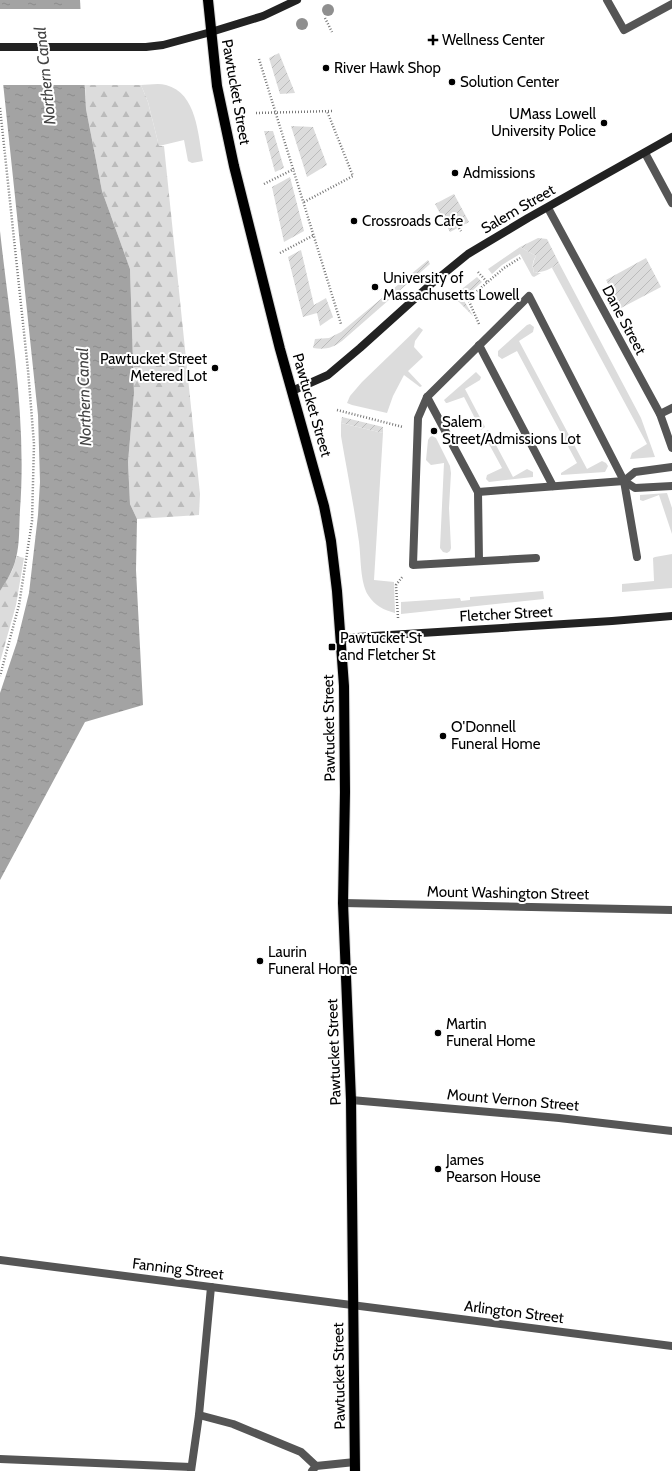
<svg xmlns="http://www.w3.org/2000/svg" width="672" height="1471" viewBox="0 0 672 1471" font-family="Cabin,sans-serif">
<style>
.grass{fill:#dcdcdc}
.forest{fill:url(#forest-firs)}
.garden{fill:url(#garden-furrows)}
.water{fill:url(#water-ripples)}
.pier{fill:#fff}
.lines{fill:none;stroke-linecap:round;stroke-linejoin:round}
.primary-casing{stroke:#dbdbdb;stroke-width:12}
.path{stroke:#777;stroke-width:2.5;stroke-dasharray:1 2;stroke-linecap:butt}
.service{stroke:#555;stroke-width:8}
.minor{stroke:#555;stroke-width:8}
.tertiary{stroke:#555;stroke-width:8}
.secondary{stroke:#222;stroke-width:8}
.primary{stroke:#000;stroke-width:10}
.tree{fill:#8f8f8f}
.poi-dot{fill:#000;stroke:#fff;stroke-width:1.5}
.labels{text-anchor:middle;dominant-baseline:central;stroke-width:4;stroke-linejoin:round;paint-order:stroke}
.poi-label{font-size:15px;fill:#000;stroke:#fff;text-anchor:start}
.street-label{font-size:15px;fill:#000;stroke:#fff}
.water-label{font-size:16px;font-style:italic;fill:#444;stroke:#fff}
</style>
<defs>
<pattern id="forest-firs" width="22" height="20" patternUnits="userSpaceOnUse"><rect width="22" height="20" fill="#dcdcdc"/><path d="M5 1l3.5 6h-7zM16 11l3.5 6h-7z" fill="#bbb"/></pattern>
<pattern id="garden-furrows" width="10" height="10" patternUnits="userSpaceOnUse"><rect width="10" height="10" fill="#dcdcdc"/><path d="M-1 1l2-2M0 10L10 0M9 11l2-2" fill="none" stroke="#bbb"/></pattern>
<pattern id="water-ripples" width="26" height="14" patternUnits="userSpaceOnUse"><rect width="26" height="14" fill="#a3a3a3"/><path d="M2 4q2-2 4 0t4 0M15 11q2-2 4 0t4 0" fill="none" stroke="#8b8b8b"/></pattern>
</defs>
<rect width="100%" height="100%" fill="#fff"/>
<g class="grass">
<path d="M141,85C149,85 158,83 166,85C197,93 198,135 203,161L192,163L188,161L184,140L159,146L148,102Z"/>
<path d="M520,247L536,256C532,262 532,266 534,273H541L534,277L532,276L520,254L502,265L492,274L488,269Z"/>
<path d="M559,263L641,418L655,457L630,459L632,453L647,444L552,268Z"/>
<path d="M530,324L534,327L533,332L519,341L587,469L602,461L606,463L608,466L605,472L561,475V473L577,463L517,351L502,359L498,356V351L527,325Z"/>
<path d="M419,327L423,330L415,341L414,347L423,357L408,371L422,386L420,387L404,375L393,396L387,413L352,405L347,403L350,396L362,382Z"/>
<path d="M476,372L481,377L480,380L465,389L485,427L481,430L464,397L447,403H446L444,400Z"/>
<path d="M341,423L383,433L374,580L394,582L395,613C384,610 375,606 368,595C360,582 361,557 359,542C354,506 347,471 341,436Z"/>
<path d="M488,430L513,477L527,469L533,472V477L489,482L486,479L487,475L502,468L483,433Z"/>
<path d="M432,436L436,438L450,466L451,473L449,508L451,548L450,551L447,553L443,552L440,548L444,463L431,465L426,460L428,440L430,437Z"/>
<path d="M667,493L672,508V534L659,495L643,501L640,500V495Z"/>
<path d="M672,554V588L622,592V584L654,581L653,558L655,557Z"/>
<path d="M543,591L544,599L401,614V602L460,598L461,601L470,600V597Z"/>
</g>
<g class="forest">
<path d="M85,85H141L148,102L159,146H164L200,494L199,515L137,519L130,504L128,462L134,393L130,269L102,191L86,109Z"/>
<path d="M17,556L24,558L16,605L0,662V591L12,571Z"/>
</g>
<g class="garden">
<path d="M279,53L295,93L280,94L269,58Z"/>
<path d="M291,126L313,127L327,165L307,177Z"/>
<path d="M264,131H273L284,168L275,172Z"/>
<path d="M290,177L304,231L284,242L272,187Z"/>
<path d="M454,194L469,222L450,232L435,204Z"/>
<path d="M538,238L547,239L559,263C551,269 544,272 534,273C532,266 533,262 536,256L520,247Z"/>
<path d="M301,250L314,305L326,298L333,317L320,326L317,313L303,317L288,257Z"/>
<path d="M646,258L661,287L621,308L606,280Z"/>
<path d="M428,260L430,264L342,341C333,348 325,350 313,348L315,339L329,338L341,332Z"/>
<path d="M477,277L482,282L463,299L473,316L453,296Z"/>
<path d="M342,417L383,427V433L341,423Z"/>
</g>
<g class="water">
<path d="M0,0H80L86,109L102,191L130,269L134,393L128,462L130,504L137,519L136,570L143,705L85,722L0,880V693L17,642L29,593L38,515L40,482L38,415L0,54Z"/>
<path d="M0,231C10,323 27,417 20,510C19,525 20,543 16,558C13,571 7,580 0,591Z"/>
</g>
<path class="pier" d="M0,9H82L87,85H1L0,73Z"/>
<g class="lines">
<g class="primary-casing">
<path id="primary" d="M208,0L217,86L234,166L280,349L324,506L331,541L337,591L344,686L345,792L343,903L351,1100L355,1471"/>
</g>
<g class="path">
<path d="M325,18L332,32"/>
<path d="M259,59L341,324"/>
<path d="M0,108L28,370L34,444L32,521L19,605L0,676"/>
<path d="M256,113L333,111"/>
<path d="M264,184L294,169"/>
<path d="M304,202L353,176L327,111"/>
<path d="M459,228L461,231"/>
<path d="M280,253L314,235"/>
<path d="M478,272L487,282"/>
<path d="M479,324L468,299L504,268L520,258"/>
<path d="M337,410L403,427"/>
<path d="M398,618L396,585L403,576"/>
</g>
<g class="service">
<path d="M607,0L624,30L672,4"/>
<path d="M479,345L553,486"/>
<path d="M427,397L418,418L413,565L536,558"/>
<path d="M624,481L635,488L672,486"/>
<path d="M478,492L624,481L635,472L672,467"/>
<path d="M479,561L478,492L427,397L529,296L624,481L637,557"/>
<path d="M199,1415L233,1424L301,1452L316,1466"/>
<path d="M0,1459L191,1467"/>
<path d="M191,1471L199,1415L211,1287"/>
<path d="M312,1471L316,1466L355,1462"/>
</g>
<g class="minor">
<path d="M645,153L672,203"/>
<path d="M548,208L660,414L672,448"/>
<path d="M660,414L672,408"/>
<path d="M343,903L672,910"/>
<path d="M0,1260L672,1346"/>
</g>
<path class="tertiary" d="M351,1100L559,1118L672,1131"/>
<g class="secondary">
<path d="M0,47H146L163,45L211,32L263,16L297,0"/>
<path d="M292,391L328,375L360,348L430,285L468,254L528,218L672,137"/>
<path d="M341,638L612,621L672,616"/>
</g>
<use href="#primary" class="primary"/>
</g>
<g class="tree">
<circle cx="328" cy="10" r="6"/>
<circle cx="302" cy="24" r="6"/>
</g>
<g class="poi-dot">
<path d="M431 34h4v4h4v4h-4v4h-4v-4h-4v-4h4z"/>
<circle cx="326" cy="68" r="4"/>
<circle cx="452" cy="82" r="4"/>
<circle cx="604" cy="123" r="4"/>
<circle cx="455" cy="173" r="4"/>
<circle cx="354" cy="221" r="4"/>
<circle cx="375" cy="287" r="4"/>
<circle cx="215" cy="368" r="4"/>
<circle cx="434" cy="431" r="4"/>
<rect x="328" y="643" width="8" height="8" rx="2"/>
<circle cx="443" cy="736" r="4"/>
<circle cx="260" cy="961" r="4"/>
<circle cx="438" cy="1033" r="4"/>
<circle cx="438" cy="1169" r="4"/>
</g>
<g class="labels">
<g class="poi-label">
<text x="442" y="40">Wellness Center</text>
<text x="334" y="68">River Hawk Shop</text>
<text x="460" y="82">Solution Center</text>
<text x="596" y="114" text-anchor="end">UMass Lowell<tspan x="596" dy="17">University Police</tspan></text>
<text x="463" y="173">Admissions</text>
<text x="362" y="221">Crossroads Cafe</text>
<text x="383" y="278">University of<tspan x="383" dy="17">Massachusetts Lowell</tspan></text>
<text x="207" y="359" text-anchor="end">Pawtucket Street<tspan x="207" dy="17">Metered Lot</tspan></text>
<text x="442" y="422">Salem<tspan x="442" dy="17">Street/Admissions Lot</tspan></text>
<text x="340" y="638">Pawtucket St<tspan x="340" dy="17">and Fletcher St</tspan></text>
<text x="451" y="727">O'Donnell<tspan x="451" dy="17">Funeral Home</tspan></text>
<text x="268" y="952">Laurin<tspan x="268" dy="17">Funeral Home</tspan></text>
<text x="446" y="1024">Martin<tspan x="446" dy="17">Funeral Home</tspan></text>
<text x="446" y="1160">James<tspan x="446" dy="17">Pearson House</tspan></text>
</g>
<g class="street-label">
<text transform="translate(236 92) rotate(80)">Pawtucket Street</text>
<text transform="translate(518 209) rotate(-30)">Salem Street</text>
<text transform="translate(624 320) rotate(62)">Dane Street</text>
<text transform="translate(312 405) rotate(74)">Pawtucket Street</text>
<text transform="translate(506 614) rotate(-3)">Fletcher Street</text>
<text transform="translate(329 728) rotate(-91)">Pawtucket Street</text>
<text transform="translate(508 893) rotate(1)">Mount Washington Street</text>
<text transform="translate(334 1052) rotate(-92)">Pawtucket Street</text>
<text transform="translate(513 1100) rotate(5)">Mount Vernon Street</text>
<text transform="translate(178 1269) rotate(7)">Fanning Street</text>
<text transform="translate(514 1312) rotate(7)">Arlington Street</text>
<text transform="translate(339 1376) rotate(-91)">Pawtucket Street</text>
</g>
<g class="water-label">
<text transform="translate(45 76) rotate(-96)">Northern Canal</text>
<text transform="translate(84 397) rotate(-92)">Northern Canal</text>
</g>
</g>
</svg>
